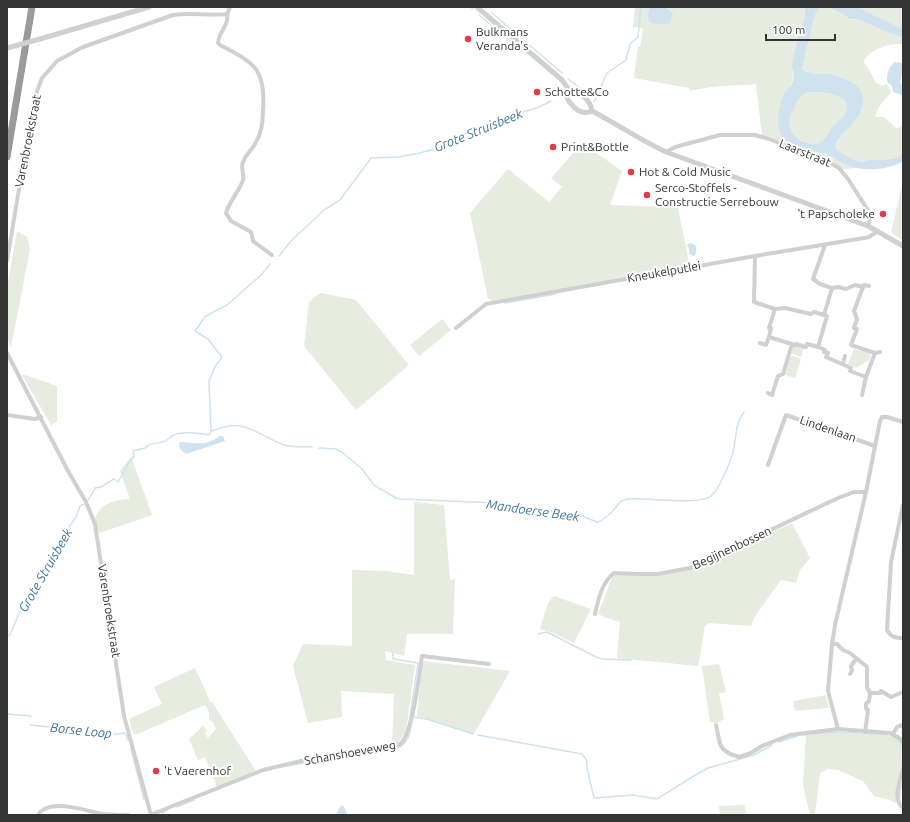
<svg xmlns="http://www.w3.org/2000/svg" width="910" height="822" viewBox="0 0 910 822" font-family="Ubuntu,sans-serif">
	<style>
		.green { fill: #e6ecdf }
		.water { fill: #cfe2ee; fill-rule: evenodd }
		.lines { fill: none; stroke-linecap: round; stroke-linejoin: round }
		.stream { stroke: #cfe2ee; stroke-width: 1.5 }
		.minor { stroke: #d0d0d0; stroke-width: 4 }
		.tertiary { stroke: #d0d0d0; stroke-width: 5 }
		.motorway { stroke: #9a9a9a; stroke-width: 7 }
		.tertiary-bridge { stroke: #d0d0d0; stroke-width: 5 }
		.poi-dot { fill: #e63946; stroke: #fff; stroke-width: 1.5 }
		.labels { text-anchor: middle; stroke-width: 4; stroke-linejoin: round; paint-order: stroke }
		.poi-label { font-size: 12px; fill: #333; stroke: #fff; text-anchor: start }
		.street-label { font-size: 12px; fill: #333; stroke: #fff }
		.water-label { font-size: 13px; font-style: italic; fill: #3f7597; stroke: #fff }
	</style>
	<rect width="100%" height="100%" fill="#fff"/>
	<!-- green -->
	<g class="green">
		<path d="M635,7H649L648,14L655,24H666L669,9L664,7H805V15L794,57L792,71L794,79L782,99L779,113V128L784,139L787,141L815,152L828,155L842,164L856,168L843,169L762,136L756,84C733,86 713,85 690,91L689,88L634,78L638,46L640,47L643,28L633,27Z"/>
		<path d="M820,7H826L834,11L845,14L849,18L852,20H860L882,30L903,38V45C893,41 866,51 864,62L871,73L876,83L883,86L887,84L891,92L878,108L875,117H884L896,128H899L903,125V154L893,159L871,160L861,162L852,159L836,149C834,137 858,121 862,110C864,105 863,101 863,97L827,74L810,73L802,69L814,19L816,13Z"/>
		<path d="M857,7H903V29Z"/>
		<path d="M819,92C828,93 840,95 846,102C849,115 839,118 832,127C828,133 826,140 819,143C815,145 811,144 807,143C787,136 786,120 796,104C799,99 802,95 806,93C810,92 815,92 819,92Z"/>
		<path d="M582,143L622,171L610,205L672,207L677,204L690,266L493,301L488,298L470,213L508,169L549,202L562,187L551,178Z"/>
		<path d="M903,181V241L891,232Z"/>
		<path d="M17,231L27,237L30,249L11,348L7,338V288Z"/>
		<path d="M321,293L356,300L409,365L356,410L304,346L309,303L313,298Z"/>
		<path d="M442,319L451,330L419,356L410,345Z"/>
		<path d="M795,346L804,348L801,357L791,353L793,347Z"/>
		<path d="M854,349L866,352L871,355L869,360L856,368L848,364Z"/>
		<path d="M792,356L801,359L795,378L785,375L790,357Z"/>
		<path d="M22,375H25L57,386V422L51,425Z"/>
		<path d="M132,456L133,462L152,515L99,533L95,518C102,502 115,500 130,499L120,471Z"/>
		<path d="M414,502L444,505L450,580L455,579L453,634H407L404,656L385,651L386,660L415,665L406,731L398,743L392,744L394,694L341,691L342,717L308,723L293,666L303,644L352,646V570L386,571L414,575Z"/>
		<path d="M792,523L810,558L800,570L796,583L781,580L755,616L751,626L709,623L705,626L698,666L617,658L620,622L607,618L598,614L613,575L658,574L706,564Z"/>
		<path d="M554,596L591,609L574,643L551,632L540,629L548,603Z"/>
		<path d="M422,661L510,671L474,734L417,717Z"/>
		<path d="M719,664L726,692L719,693L724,719L717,723L710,722L702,666Z"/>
		<path d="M195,668L211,703L212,702L256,771L217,787L205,757L198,760L189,739L197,732L203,725L207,731L205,734L208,738L216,729L213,722L209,719V712L205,705L135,735L131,728L129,719L162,704L154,687Z"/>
		<path d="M826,695L829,708L795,711L793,701Z"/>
		<path d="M837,732L853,734H891L900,739C906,761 900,781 896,803L890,800L874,796L863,781L838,770L828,769L820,773L815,815H810L803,785L806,734Z"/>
		<path d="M745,805L746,815H720L719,806Z"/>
	</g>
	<!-- water -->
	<g class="water">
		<path d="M649,7C659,7 667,5 673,14L670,23C666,24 664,24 660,24C647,24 647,19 649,7Z"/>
		<path d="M805,7H820L816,13L814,19L802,69C810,75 819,73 828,74C840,77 861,83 863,97C868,120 833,134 836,149L852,159L861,162L871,160L893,159L903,154V161C888,171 860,172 843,164C838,162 833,157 828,155C824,153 820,153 816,152C806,149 796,145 787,141C772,133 779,104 785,92C788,88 793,84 794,79C794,75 792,71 792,67C793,52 801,30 805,15ZM819,92C828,93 840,95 846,102C849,115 839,119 832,127C828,133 826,140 819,143C814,145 809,144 804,142C786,134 787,119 796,104C799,99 802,95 806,93C810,92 815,92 819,92Z"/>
		<path d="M826,7H857L903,29V38L882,30L860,20L850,19C843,13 835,11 826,7Z"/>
		<path d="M895,62L903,63V72L900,83L903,84V95L893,92L892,86L887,82C887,73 888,68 895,62Z"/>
		<path d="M690,243L695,245C697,248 697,253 694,256L689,254V249L687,245Z"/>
		<path d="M219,436H223L225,441L186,454L181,450L179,445L180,442C194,443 209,446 219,436Z"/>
		<path d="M343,805L347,813L346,815H336L339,808Z"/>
	</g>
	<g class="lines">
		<!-- stream -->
		<g class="stream">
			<path d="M470,7L473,9"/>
			<path d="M485,7L486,8"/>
			<path d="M492,13L562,73"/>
			<path d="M479,15L496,29"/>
			<path d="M501,33L519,49"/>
			<path d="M568,79L589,95"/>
			<path d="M594,102L607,73L626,60L630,44L638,37L641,7"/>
			<path d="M279,256L291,241L324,210L340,200L371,158L398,157L420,153L448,145L458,137L474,129L508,116L537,108L551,101"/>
			<path d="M505,303L556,294"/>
			<path d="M211,431C217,429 223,427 229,426C247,422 267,439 284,445C294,448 303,446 312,447"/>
			<path d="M319,448L336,449L343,453L362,469L374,485L396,498L401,499L497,503L582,516L597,522L601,521L612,512L621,501L628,499C647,497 698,506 711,496C718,491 729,465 732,456C737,440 734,425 744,412"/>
			<path d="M87,502L95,488L101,487L114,479L118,482L129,462L134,457L133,451L145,448C150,442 156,444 163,442C167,441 170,437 174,435C184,431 198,433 209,435L211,431L209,381L216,365L221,359V356L208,339L195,331L205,317L213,312L227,305L261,275L270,264"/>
			<path d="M538,634L547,632L598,658L603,659L631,660"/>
			<path d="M7,637L10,635L18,616L67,530L76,517L80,506L84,504"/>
			<path d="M393,652V659L418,663L410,717"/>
			<path d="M7,714L31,716L30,717"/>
			<path d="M413,717L427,719L473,734"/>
			<path d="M30,725L117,734L125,733L128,740"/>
			<path d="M478,735L582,754L586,759L588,773L594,798L634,795L657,799L694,776L708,768L754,755L772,745"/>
			<path d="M803,735L834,732L883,734"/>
			<path d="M894,737L899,741L903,748"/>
			<path d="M779,742L797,736"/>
			<path d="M131,749L144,799"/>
			<path d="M902,762L903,757"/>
			<path d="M287,766L337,757L397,748C409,743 410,733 412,721"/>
			<path d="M899,798L903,779"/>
			<path d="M177,807L194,800"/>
			<path d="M162,813L168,810"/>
			<path d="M157,815L158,814"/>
		</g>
		<!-- minor -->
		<g class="minor">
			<path d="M230,7C227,13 228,14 227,20C226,28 218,34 218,43L220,45C254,63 266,68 263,110C263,121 262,133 256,142C253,149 247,153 244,160C239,168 245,173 243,180C240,190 229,202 226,213L231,221L251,232L253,241L272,255"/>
			<path d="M666,152L675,147L720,135H755L769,139L832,164L839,168L848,179L871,215L868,226"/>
			<path d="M825,245L813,279L820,284L832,288L838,287L846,289L855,285L863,287L864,285L869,286"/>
			<path d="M755,256L754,302L775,309"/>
			<path d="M7,261L34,99L42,78L57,61L83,47L173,15C191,12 208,16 227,14"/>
			<path d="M863,287L854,311L857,319L854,328L857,329L851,345L875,353L880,352"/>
			<path d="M824,315L827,316L818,347L825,350L824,352L828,353L826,357L851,368L850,371L866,377L862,395"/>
			<path d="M456,328L486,304L755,256L864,238L869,237L878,231"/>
			<path d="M760,343L766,345L769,337"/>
			<path d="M818,347L807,344L806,347L796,344L795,345L769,337L771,328H769L775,309L785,308L811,314L814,312L824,315L832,288"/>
			<path d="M7,353L68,471L86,502L95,524L124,716L151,815"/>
			<path d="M843,363L845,356"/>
			<path d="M866,377L875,353"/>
			<path d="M768,393L772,395L778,376L783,374L792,344"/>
			<path d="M7,415L35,419L41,417"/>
			<path d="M768,465L786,415L875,446"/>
			<path d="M903,505L891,562L887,630C891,637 895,638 903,638"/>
			<path d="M595,614C598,600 602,582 614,573L638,574H658L690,568L838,498L854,492H866"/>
			<path d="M832,644H837L843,650L850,653L867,667V687L870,693H880L881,691L891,697L903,692"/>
			<path d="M850,674L852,671L851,666L856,659"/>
			<path d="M716,725L720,744L723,749L730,754L739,757L751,753L762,746L790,735L838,729L890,733L898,737L903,742"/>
			<path d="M838,729L828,691L832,644L835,625L866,492L880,421L882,417H887L903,422"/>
			<path d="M865,732L868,710L866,708V704L869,701L870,693"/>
			<path d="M893,734L897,727L903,725"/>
			<path d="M903,769C900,781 892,799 903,808"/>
			<path d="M38,815C49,797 86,811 103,814C111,815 120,815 128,815"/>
			<path d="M150,815L263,770L318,757L399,745C413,736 419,674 422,656L489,664"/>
		</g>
		<!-- tertiary -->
		<g class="tertiary">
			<path d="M477,7L562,80L569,90L567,97L568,100C574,108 581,116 592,111C617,124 640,140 666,152L868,226L903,246"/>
			<path d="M40,39L149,7"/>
			<path d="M569,90C580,91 591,101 592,111"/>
		</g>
		<!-- motorway -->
		<path class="motorway" d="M7,157L32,7"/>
		<!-- tertiary-bridge -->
		<path class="tertiary-bridge" d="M7,48L40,39"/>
	</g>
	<!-- markers -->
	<g class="poi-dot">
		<circle cx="468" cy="39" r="4"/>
		<circle cx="537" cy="92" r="4"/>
		<circle cx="553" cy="147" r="4"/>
		<circle cx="631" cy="172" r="4"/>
		<circle cx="647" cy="195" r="4"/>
		<circle cx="883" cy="214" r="4"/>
		<circle cx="156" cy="771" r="4"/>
	</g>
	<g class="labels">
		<!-- poi labels -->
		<g class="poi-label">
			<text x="476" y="36">Bulkmans<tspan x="476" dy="14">Veranda's</tspan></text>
			<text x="545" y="96">Schotte&amp;Co</text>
			<text x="561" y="151">Print&amp;Bottle</text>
			<text x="639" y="176">Hot &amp; Cold Music</text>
			<text x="655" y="192">Serco-Stoffels -<tspan x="655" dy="14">Constructie Serrebouw</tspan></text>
			<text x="875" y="218" text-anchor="end">'t Papscholeke</text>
			<text x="164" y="775">'t Vaerenhof</text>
		</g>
		<!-- street labels -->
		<g class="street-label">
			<text transform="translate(28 141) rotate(-79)" y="4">Varenbroekstraat</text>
			<text transform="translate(805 153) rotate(22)" y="4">Laarstraat</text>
			<text transform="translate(664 272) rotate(-10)" y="4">Kneukelputlei</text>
			<text transform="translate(828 429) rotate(19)" y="4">Lindenlaan</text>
			<text transform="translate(732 548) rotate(-25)" y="4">Begijnenbossen</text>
			<text transform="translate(109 611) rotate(81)" y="4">Varenbroekstraat</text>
			<text transform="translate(350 753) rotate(-10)" y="4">Schanshoeveweg</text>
		</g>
		<!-- water labels -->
		<g class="water-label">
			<text transform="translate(478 130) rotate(-22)" y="5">Grote Struisbeek</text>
			<text transform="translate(533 510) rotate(8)" y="5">Mandoerse Beek</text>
			<text transform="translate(45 570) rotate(-60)" y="5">Grote Struisbeek</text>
			<text transform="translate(81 730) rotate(6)" y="5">Borse Loop</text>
		</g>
	</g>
	<!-- border -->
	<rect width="910" height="822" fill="none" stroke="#333333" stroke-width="16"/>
	<!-- scale -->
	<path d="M766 34v6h69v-6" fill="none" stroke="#333333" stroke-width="2"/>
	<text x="772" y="34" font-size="12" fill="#333333" stroke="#ffffff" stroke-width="3" paint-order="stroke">100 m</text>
</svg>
